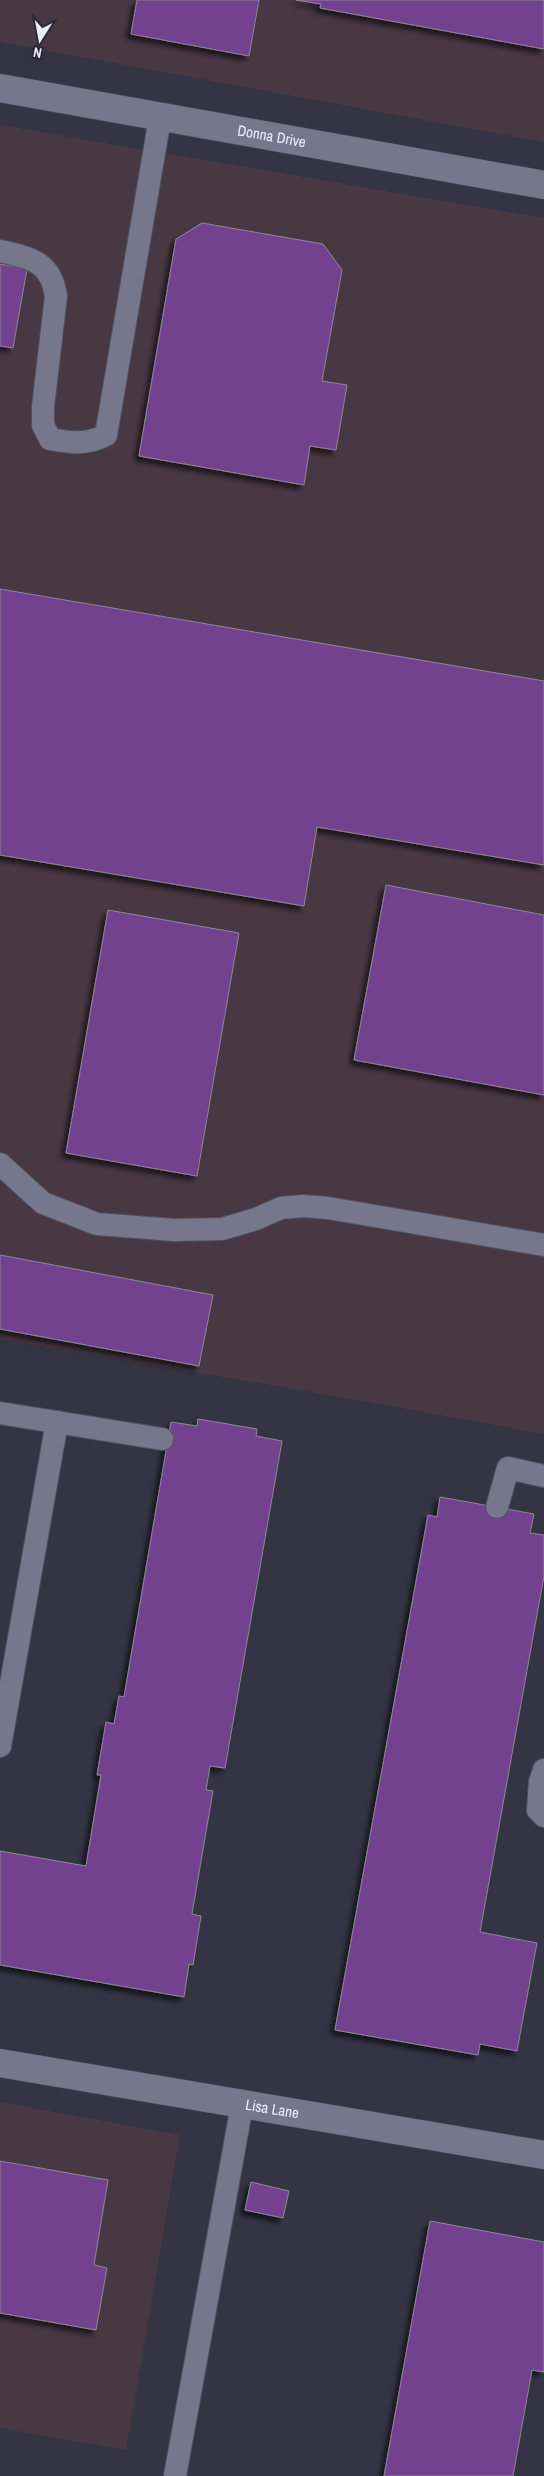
<svg xmlns="http://www.w3.org/2000/svg" width="544" height="2476" viewBox="0 0 544 2476" font-family="'Archivo Narrow',sans-serif">
	<style>
		.commercial { fill: #483844 }
		.building { fill: #72438e; stroke: #908698; filter: url(#shadow) }
		.lines { fill: none; stroke-linecap: round; stroke-linejoin: round }
		.lane-casing { stroke: #515160; stroke-width: 24 }
		.street-casing { stroke: #515160; stroke-width: 29 }
		.lane { stroke: #76778b; stroke-width: 22 }
		.street { stroke: #76778b; stroke-width: 28 }
		.labels { text-anchor: middle; stroke-width: 4; stroke-linejoin: round; paint-order: stroke }
		.street-label { font-size: 15px; fill: #ebecf7; stroke: #2a2a3b }
	</style>
	<defs>
		<filter id="shadow"><feDropShadow dx="-4.5" dy="4.5" stdDeviation="2.5" flood-color="#0009"/></filter>
	</defs>
	<rect width="100%" height="100%" fill="#343445"/>
	<!-- commercial -->
	<g class="commercial">
		<path d="M0,0H544V142L0,42Z"/>
		<path d="M0,125L544,218V1434L346,1398L0,1339Z"/>
		<path d="M0,2102L180,2135L126,2450L0,2428Z"/>
	</g>
	<!-- building -->
	<g class="building">
		<path d="M137,0H259L249,56L131,34Z"/>
		<path d="M296,0H544V49L320,8L321,4Z"/>
		<path d="M202,223L323,244L342,270L322,381L347,385L336,450L310,446L304,485L139,456L176,239Z"/>
		<path d="M0,264L27,269L13,348L0,346Z"/>
		<path d="M0,589L544,681V865L317,827L304,906L0,855Z"/>
		<path d="M386,885L544,915V1095L354,1060Z"/>
		<path d="M108,910L239,933L197,1176L66,1153Z"/>
		<path d="M0,1255L213,1295L199,1366L0,1329Z"/>
		<path d="M198,1419L257,1429L256,1436L282,1441L225,1768L210,1766L206,1790L213,1791L192,1914L201,1916L193,1965L189,1964L184,1997L0,1965V1851L86,1866L101,1775H97L106,1722L114,1724L119,1696L124,1697L171,1422L197,1426Z"/>
		<path d="M440,1497L534,1514L530,1533L544,1535V1576L480,1932L537,1943L517,2051L480,2044L478,2055L335,2030L428,1515L437,1517Z"/>
		<path d="M0,2161L108,2180L94,2265L107,2268L96,2330L0,2313Z"/>
		<path d="M251,2182L289,2191L283,2218L245,2210Z"/>
		<path d="M430,2221L544,2242V2372L532,2370L513,2476H384Z"/>
	</g>
	<g class="lines">
		<!-- lane casing -->
		<g class="lane-casing">
			<g id="lane">
				<path d="M0,251C30,258 51,261 56,296L43,407V425L50,439C71,443 87,445 106,435L160,118"/>
				<path d="M0,1164L43,1203L97,1224L174,1230L222,1229L256,1219L281,1208L303,1206L328,1208L544,1245"/>
				<path d="M0,1413L162,1439"/>
				<path d="M497,1507L508,1468L544,1476"/>
				<path d="M0,1746L57,1422"/>
				<path d="M544,1770L540,1782L538,1810L544,1816"/>
				<path d="M175,2476L242,2105"/>
			</g>
		</g>
		<!-- street casing -->
		<g class="street-casing">
			<g id="street">
				<path id="s1" d="M0,88L544,185"/>
				<path id="s2" d="M0,2063L544,2155"/>
			</g>
		</g>
		<!-- lane -->
		<use href="#lane" class="lane"/>
		<!-- street -->
		<use href="#street" class="street"/>
	</g>
	<g class="labels">
		<!-- street labels -->
		<g class="street-label">
			<text dy="5" stroke="none"><textPath href="#s1" startOffset="276">Donna Drive</textPath></text>
			<text dy="5" stroke="none"><textPath href="#s2" startOffset="276">Lisa Lane</textPath></text>
		</g>
	</g>
	<!-- north arrow -->
	<g transform="translate(40 40) rotate(191)" stroke="#2a2a3b" stroke-width="4" paint-order="stroke">
	<path d="M0-4L9 19L0 12L-9 19Z" fill="#ebecf7"/>
	<text y="-8" font-size="14" font-weight="bold" text-anchor="middle" fill="#ebecf7">N</text>
	</g>
</svg>
